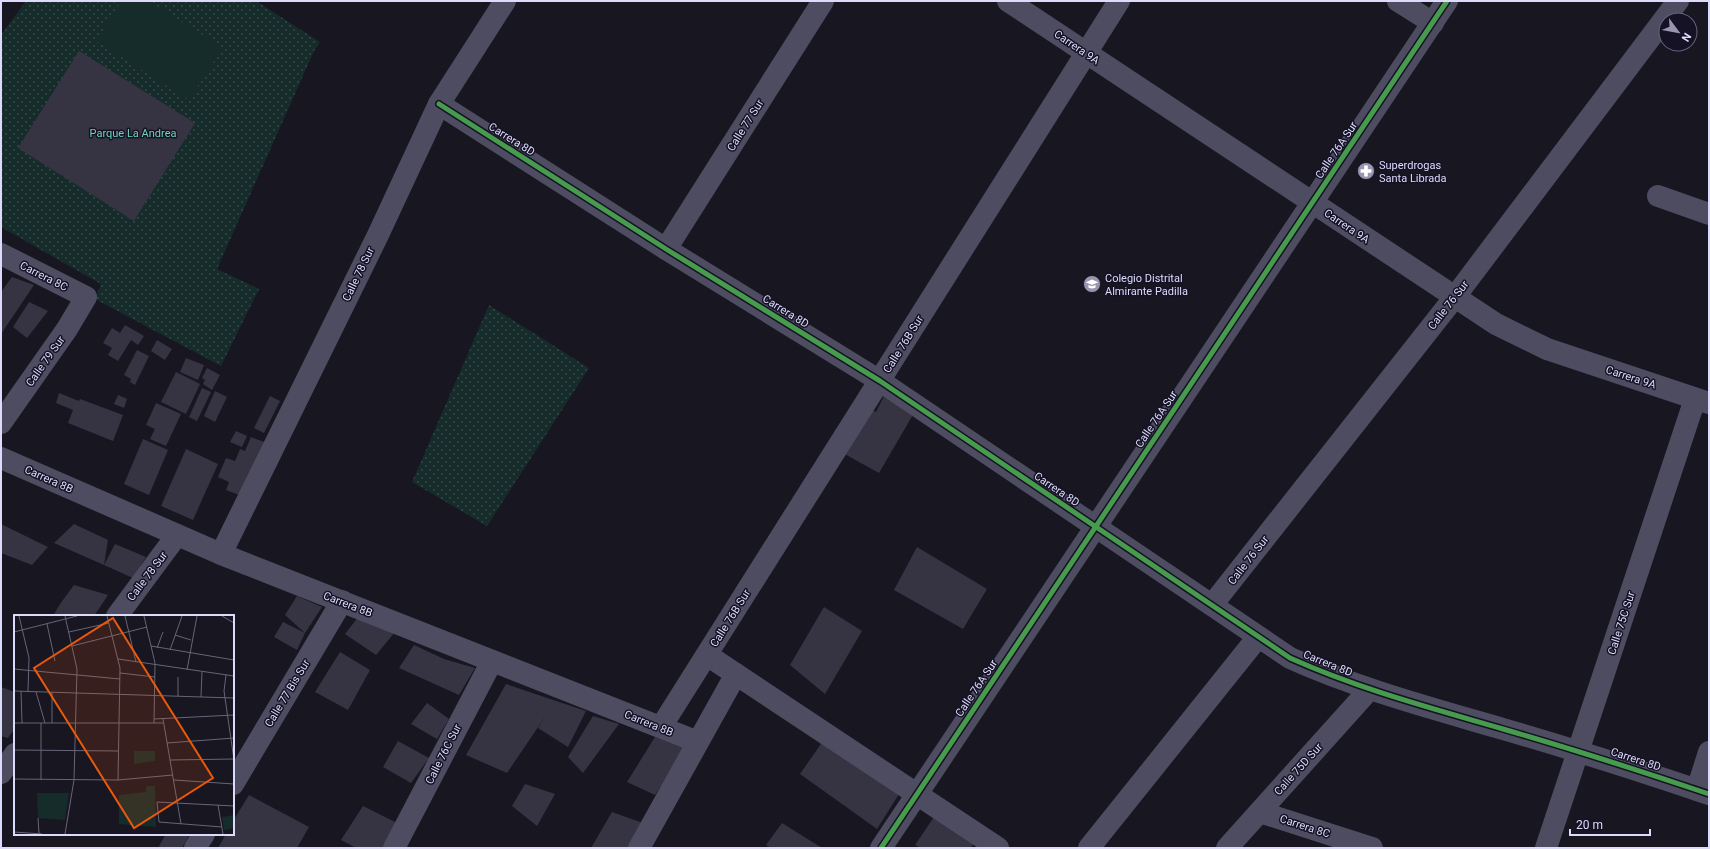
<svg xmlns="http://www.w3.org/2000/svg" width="1710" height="849" viewBox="0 0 1710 849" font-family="Roboto,sans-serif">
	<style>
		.park { fill: url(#park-dots) }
		.pitch { fill: #162c2b }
		.building { fill: #363442 }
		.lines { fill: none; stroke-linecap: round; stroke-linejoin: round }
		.minor { stroke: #4d4c60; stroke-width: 22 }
		.cycleway-casing { stroke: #151225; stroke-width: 8 }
		.cycleway { stroke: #469c4c; stroke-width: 5 }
		.labels { text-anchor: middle; stroke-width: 3; stroke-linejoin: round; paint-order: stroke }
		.street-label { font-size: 11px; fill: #dddbfb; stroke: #151225 }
		.park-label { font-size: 11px; fill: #6ed4b7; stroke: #151225 }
		.poi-label { font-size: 11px; fill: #dddbfb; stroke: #151225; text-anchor: start }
		.inset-road { fill: none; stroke: #676578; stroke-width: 1 }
		.view { fill: #e8590c; fill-opacity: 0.15; stroke: #e8590c; stroke-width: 2 }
		.inset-edge { fill: none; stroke: #dddbfb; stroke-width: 2 }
	</style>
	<defs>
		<pattern id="park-dots" width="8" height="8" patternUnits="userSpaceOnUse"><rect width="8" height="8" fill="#162c2b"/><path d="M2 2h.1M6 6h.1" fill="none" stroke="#374a4b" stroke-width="1.8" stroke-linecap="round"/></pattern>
	</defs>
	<rect width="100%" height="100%" fill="#181621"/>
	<!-- park -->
	<g class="park">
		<path d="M26,1H256L320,42L314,51L217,269L259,289L221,366L95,299L101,284L1,227V35Z"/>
		<path d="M489,305L589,368L487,526L412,482Z"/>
	</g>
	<!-- pitch -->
	<path class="pitch" d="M121,1H149L223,48L189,100L96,41Z"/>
	<!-- building -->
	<g class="building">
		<path d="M79,51L195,123L134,221L18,148Z"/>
		<path d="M12,277L34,285L1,334V292Z"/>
		<path d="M29,302L48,311L27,338L13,327Z"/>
		<path d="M125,325L144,336L138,345L131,340L118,361L108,355L112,348L103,343L112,328L120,333Z"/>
		<path d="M157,340L172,349L165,360L151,351Z"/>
		<path d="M137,350L149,356L135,385L130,382L131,379L124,375Z"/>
		<path d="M186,358L204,365L198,380L180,372Z"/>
		<path d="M207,368L220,375L212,390L203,384L205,380L202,378Z"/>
		<path d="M176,372L200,384L186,414L161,402Z"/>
		<path d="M202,388L211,392L197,421L189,417Z"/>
		<path d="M215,391L227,397L215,422L204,416Z"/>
		<path d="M59,393L79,401L80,399L123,415L113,441L68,423L73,410L56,403Z"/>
		<path d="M118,395L127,399L124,408L114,404Z"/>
		<path d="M270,396L280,401L264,433L254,428Z"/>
		<path d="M884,396L914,413L879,473L841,452L868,407L876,412Z"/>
		<path d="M156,403L181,414L166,446L150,439L155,429L146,425Z"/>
		<path d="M236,431L247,436L242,447L230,442Z"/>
		<path d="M251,437L267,443L245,497L226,490L229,482L218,477L226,458L235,461L240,449L245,451Z"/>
		<path d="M143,439L168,450L149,495L124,484Z"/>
		<path d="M186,449L218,464L193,520L161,506Z"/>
		<path d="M1,524L48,547L32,565L1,553Z"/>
		<path d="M74,524L108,540L104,565L115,544L146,557L133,578L104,565L54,543Z"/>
		<path d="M917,547L987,589L963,629L894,590Z"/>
		<path d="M74,585L108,595L94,616H53L60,604Z"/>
		<path d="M297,596L322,607L305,633L285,615Z"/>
		<path d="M824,607L862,631L825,694L790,665Z"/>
		<path d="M359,616L395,632L376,655L345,634Z"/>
		<path d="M283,622L305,633L297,650L274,637Z"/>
		<path d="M414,645L444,659L475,668L459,695L399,668Z"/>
		<path d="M340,652L370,670L348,710L315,692Z"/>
		<path d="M506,684L586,711L568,747L538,728L547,714L507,773L466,755Z"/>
		<path d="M1,687L15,692V728L8,738L1,736Z"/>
		<path d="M427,703L449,719L437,739L411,724Z"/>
		<path d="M593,716L619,724L583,773L568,757Z"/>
		<path d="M655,737L687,749L655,795L627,782Z"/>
		<path d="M398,741L429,758L411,783L383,767Z"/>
		<path d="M823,741L899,794L877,829L800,774Z"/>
		<path d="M525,784L555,794L537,826L512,806Z"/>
		<path d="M249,795L309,827L297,848H218L226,834H233V821Z"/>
		<path d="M363,806L397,823L384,848H356L341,840Z"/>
		<path d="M612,812L643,823L628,848H591Z"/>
		<path d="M934,817L974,843L971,848H921L915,845Z"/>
		<path d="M782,823L822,848H771L766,845Z"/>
		<path d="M166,834H190L182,848H161L159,846Z"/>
	</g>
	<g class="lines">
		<!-- minor -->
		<g class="minor">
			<path d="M1008,1L1496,324L1547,349L1709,403"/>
			<path d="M1398,1L1433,23"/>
			<path d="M439,104L666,249L880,381L1290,658C1359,689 1431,708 1503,729C1572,749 1641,771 1709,794"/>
			<path d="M1658,196L1709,214"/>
			<path d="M666,249L823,1"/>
			<path d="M1,254L86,297L67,329L1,423"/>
			<path d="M1,458L221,554L698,742"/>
			<path d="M221,554L378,235L439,104L505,1"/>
			<path d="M1212,605L1454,298L1678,1"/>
			<path d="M117,616L177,535"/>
			<path d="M707,655L998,848"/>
			<path d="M661,727L1119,1"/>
			<path d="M1,773L15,754"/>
			<path d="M233,784L342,601"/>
			<path d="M1697,790L1709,752"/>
			<path d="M1260,812L1372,848"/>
			<path d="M195,848L204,834"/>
			<path d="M394,848L492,661"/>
			<path d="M639,848L736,674"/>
			<path d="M881,848L1447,1"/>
			<path d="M1089,848L1258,637"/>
			<path d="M1227,848L1369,690"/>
			<path d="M1546,848L1695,399"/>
		</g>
		<!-- cycleway casing -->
		<g class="cycleway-casing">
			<g id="cycleway">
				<path d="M439,104L666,249L880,381L1290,658C1359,689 1431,708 1503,729C1572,749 1641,771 1709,794"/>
				<path d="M881,848L1447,1"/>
			</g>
		</g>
		<!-- cycleway -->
		<use href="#cycleway" class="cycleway"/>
	</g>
	<!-- icons -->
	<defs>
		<g id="pharmacy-disc" transform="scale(0.9)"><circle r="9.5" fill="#9896af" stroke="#151225"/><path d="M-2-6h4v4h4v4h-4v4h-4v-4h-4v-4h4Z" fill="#fff"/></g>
		<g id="school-disc" transform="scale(0.9)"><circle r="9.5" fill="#9896af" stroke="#151225"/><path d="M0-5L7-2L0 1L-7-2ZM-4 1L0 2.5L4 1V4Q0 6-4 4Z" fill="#fff"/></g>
	</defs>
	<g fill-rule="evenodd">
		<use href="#pharmacy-disc" x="1366" y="171"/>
		<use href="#school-disc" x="1092" y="284"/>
	</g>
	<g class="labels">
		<!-- street labels -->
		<g class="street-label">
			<text transform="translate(1077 47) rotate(34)" y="4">Carrera 9A</text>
			<text transform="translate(745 125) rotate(-58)" y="4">Calle 77 Sur</text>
			<text transform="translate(512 139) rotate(32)" y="4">Carrera 8D</text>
			<text transform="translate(1336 150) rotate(-56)" y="4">Calle 76A Sur</text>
			<text transform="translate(1347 226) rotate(34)" y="4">Carrera 9A</text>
			<text transform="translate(358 274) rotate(-64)" y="4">Calle 78 Sur</text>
			<text transform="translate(44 276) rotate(27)" y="4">Carrera 8C</text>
			<text transform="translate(1448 305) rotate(-52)" y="4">Calle 76 Sur</text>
			<text transform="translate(786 311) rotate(32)" y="4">Carrera 8D</text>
			<text transform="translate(903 344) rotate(-58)" y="4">Calle 76B Sur</text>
			<text transform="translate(45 361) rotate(-55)" y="4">Calle 79 Sur</text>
			<text transform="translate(1631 377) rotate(18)" y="4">Carrera 9A</text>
			<text transform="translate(1156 419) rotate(-56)" y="4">Calle 76A Sur</text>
			<text transform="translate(49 479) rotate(24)" y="4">Carrera 8B</text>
			<text transform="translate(1057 489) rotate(34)" y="4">Carrera 8D</text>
			<text transform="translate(1248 560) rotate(-52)" y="4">Calle 76 Sur</text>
			<text transform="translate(147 576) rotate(-53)" y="4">Calle 78 Sur</text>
			<text transform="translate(348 604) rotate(21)" y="4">Carrera 8B</text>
			<text transform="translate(730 618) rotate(-58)" y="4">Calle 76B Sur</text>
			<text transform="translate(1621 623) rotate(-72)" y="4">Calle 75C Sur</text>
			<text transform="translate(1328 663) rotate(22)" y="4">Carrera 8D</text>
			<text transform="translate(976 688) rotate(-56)" y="4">Calle 76A Sur</text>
			<text transform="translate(287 693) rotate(-59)" y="4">Calle 77 Bis Sur</text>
			<text transform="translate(649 723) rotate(22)" y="4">Carrera 8B</text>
			<text transform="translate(443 754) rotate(-63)" y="4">Calle 76C Sur</text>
			<text transform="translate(1636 759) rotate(18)" y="4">Carrera 8D</text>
			<text transform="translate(1298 769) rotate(-48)" y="4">Calle 75D Sur</text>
			<text transform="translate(1305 826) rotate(18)" y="4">Carrera 8C</text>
		</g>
		<!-- park labels -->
		<g class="park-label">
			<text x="133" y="137">Parque La Andrea</text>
		</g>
		<!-- poi labels -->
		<g class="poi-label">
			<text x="1379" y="169">Superdrogas<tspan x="1379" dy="13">Santa Librada</tspan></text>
			<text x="1105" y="282">Colegio Distrital<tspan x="1105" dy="13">Almirante Padilla</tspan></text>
		</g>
	</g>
	<!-- overview -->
	<g transform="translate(14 615)">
		<rect width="220" height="220" fill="#181621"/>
		<path d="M120,136H141V146L120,149ZM132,171H141L142,212L105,209V180L132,177ZM23,178H55L51,205L24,203ZM220,200V213L210,215L208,202Z" fill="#162c2b"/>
		<path d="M110 195a5 5 0 1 1 10 0a5 5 0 1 1-10 0Z" fill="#162c2b"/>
		<path class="inset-road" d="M5,1L15,43L14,76M51,1L63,54L60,165L51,219M93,1L106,53L104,165M111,1L122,47M130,1L141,48L140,108M208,1L220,8M33,9L41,46M0,17L63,1M55,17L95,8M161,20L177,25M58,31L133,12M137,31L220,45M143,33L149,17M156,35L168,1M104,44L220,61M0,54L106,64M173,55L183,1M106,58L141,62M212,60L210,76L220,145M0,76L220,83M7,76L8,108M22,77L31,108M164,81V62M187,82L188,57M140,104L220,100M149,104L167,209M0,108H149M38,108V77M153,128L220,123M0,135L104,136M156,145L220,144M0,164L104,165L159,160M27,165V108M160,165L220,169M204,190L209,219M24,203L25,219M208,212L145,207L143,187L220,191M0,217L28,219"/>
		<path class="view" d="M99,3L199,163L120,213L20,53Z"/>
		<rect width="220" height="220" class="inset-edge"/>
	</g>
	<!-- border -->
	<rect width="1710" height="849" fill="none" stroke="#dddbfb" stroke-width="4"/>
	<!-- north arrow -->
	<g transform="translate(1678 32) rotate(122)"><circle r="19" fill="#151225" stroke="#65627b"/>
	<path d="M0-3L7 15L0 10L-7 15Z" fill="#9896af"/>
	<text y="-6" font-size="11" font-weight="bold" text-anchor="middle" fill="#dddbfb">N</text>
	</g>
	<!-- scale -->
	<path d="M1570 829v6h80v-6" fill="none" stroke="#dddbfb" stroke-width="2"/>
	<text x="1576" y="829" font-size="12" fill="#dddbfb" stroke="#151225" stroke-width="3" paint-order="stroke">20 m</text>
</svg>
